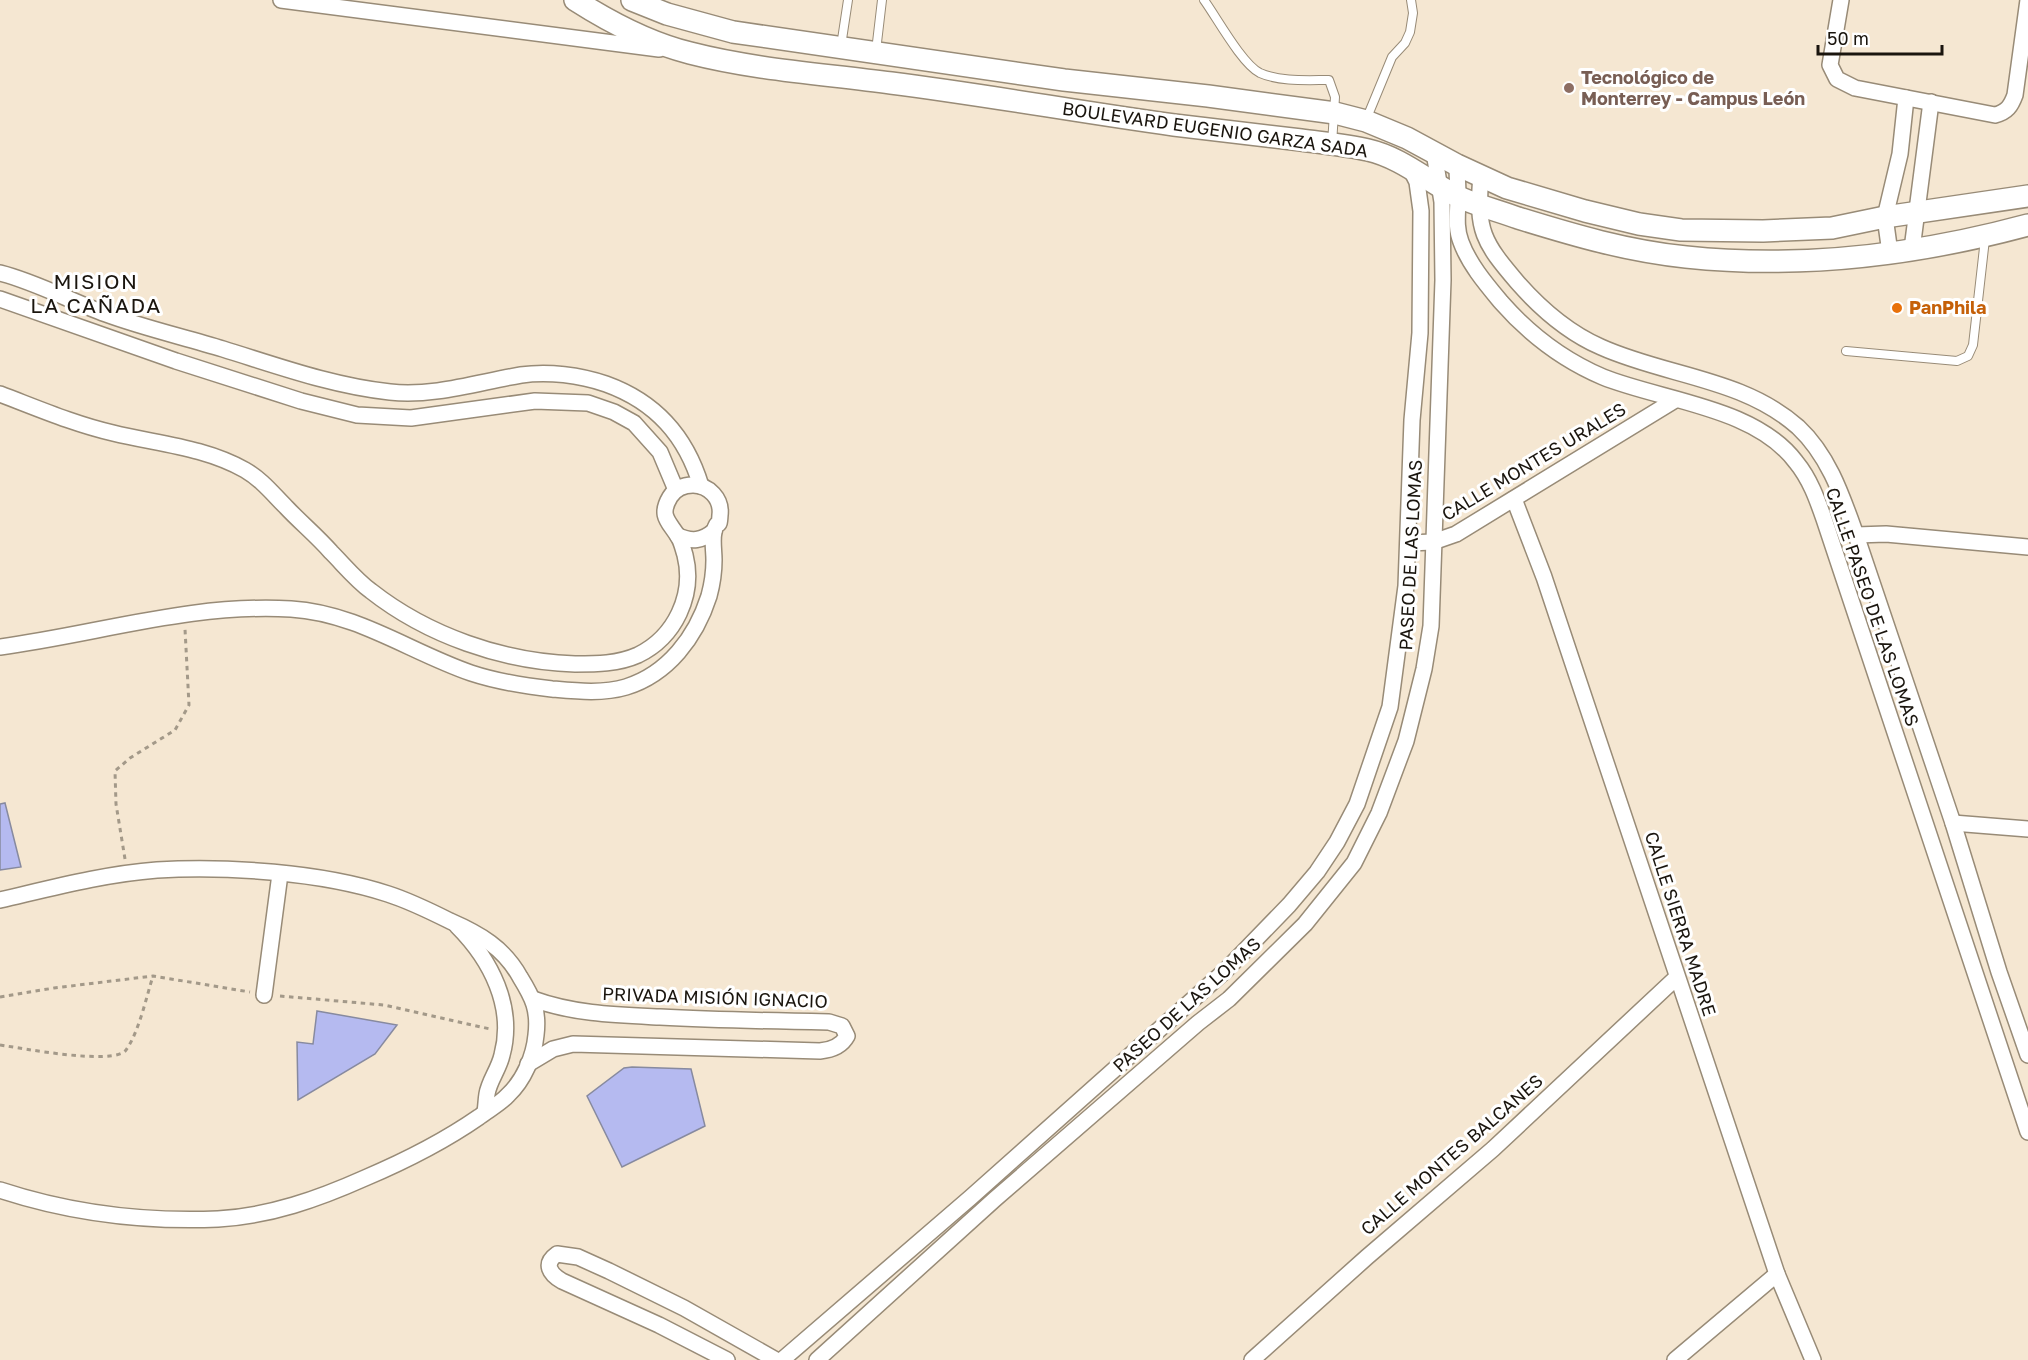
<svg xmlns="http://www.w3.org/2000/svg" width="2028" height="1360" viewBox="0 0 2028 1360" font-family="'Golos Text',sans-serif">
	<style>
		.building { fill: #b5baf0; stroke: #878a9f; stroke-width: 1.5 }
		.lines { fill: none; stroke-linecap: round; stroke-linejoin: round }
		.lane-casing { stroke: #988b77; stroke-width: 10 }
		.street-casing { stroke: #988b77; stroke-width: 18 }
		.secondary-casing { stroke: #988b77; stroke-width: 24 }
		.path { stroke: #a39989; stroke-width: 3; stroke-dasharray: 4.5 4.5; stroke-linecap: butt }
		.lane { stroke: #fff; stroke-width: 8 }
		.street { stroke: #fff; stroke-width: 15 }
		.secondary { stroke: #fff; stroke-width: 21 }
		.education-dot { fill: #8d6e63; stroke: #fff; stroke-width: 2 }
		.food-dot { fill: #e8710a; stroke: #fff; stroke-width: 2 }
		.labels { text-anchor: middle; stroke-width: 6; stroke-linejoin: round; paint-order: stroke }
		.education-label { font-size: 18px; font-weight: bold; fill: #785e54; stroke: #fff; text-anchor: start }
		.street-label { font-size: 18px; fill: #1a150e; stroke: #fff }
		.food-label { font-size: 18px; font-weight: bold; fill: #c56008; stroke: #fff; text-anchor: start }
		.quarter-label { font-size: 21px; letter-spacing: 1.5px; fill: #1a150e; stroke: #fff }
	</style>
	<rect width="100%" height="100%" fill="#f5e7d2"/>
	<!-- building -->
	<g class="building">
		<path d="M5,803L21,867L0,870V804Z"/>
		<path d="M317,1011L397,1025L375,1054L298,1100L297,1042L313,1044Z"/>
		<path d="M632,1067L691,1069L705,1126L622,1167L587,1096L624,1068Z"/>
	</g>
	<g class="lines">
		<!-- lane casing -->
		<g class="lane-casing">
			<g id="lane">
				<path d="M1204,0C1217,18 1242,64 1260,73C1280,82 1308,80 1329,80L1335,97L1332,144"/>
				<path d="M841,46L848,0"/>
				<path d="M876,51L882,0"/>
				<path d="M1366,120L1392,57L1405,43L1410,32L1413,13L1411,0"/>
				<path d="M1846,351L1957,361L1968,356L1973,345L1985,239"/>
			</g>
		</g>
		<!-- street casing -->
		<g class="street-casing">
			<g id="street">
				<path d="M281,0L659,49"/>
				<path d="M1841,0L1830,65L1837,79L1855,88L1995,115C2007,112 2011,106 2015,95L2028,0"/>
				<path d="M1457,165C1457,176 1458,186 1458,197C1458,212 1455,227 1461,242C1469,264 1486,284 1501,302C1530,335 1563,360 1603,377C1663,401 1755,407 1796,462C1810,479 1817,499 1824,519L2028,1132"/>
				<path d="M1481,176C1476,231 1483,242 1518,283C1541,309 1569,333 1601,347C1665,376 1743,378 1798,427C1829,456 1842,496 1856,535L1953,823L1999,972L2028,1055"/>
				<path d="M1912,249L1931,102"/>
				<path d="M1890,253L1885,217L1900,154L1906,98"/>
				<path d="M0,273C36,282 70,301 106,314C144,328 184,337 223,349C278,366 333,386 390,392C433,397 479,382 521,375C548,371 580,375 606,384C656,402 686,436 701,486"/>
				<path d="M0,299L176,361L301,401L357,415L411,418L535,401L588,403L614,412L634,423L660,452L676,490"/>
				<path d="M0,394C37,408 74,424 113,433C158,444 204,447 245,470C262,480 272,493 286,507C300,522 317,536 331,552C344,565 356,580 371,591C427,635 503,662 575,664C596,664 618,664 638,655C675,637 695,595 685,555C683,549 682,543 679,538C670,522 658,517 670,497C675,489 683,485 693,485C709,485 722,499 720,515C719,532 718,516 714,532C712,540 714,551 714,560C714,572 712,585 709,596C696,637 668,674 626,687C603,694 575,691 552,689C525,686 498,682 471,673C410,652 357,613 291,609C192,603 97,634 0,647"/>
				<path d="M1514,499L1544,577L1572,661L1777,1274L1813,1360"/>
				<path d="M1856,535L1886,534L2028,547"/>
				<path d="M678,536C692,542 702,541 714,531"/>
				<path d="M1408,543L1433,542L1456,534L1675,400"/>
				<path d="M1953,823L2028,829"/>
				<path d="M0,900C52,888 104,874 157,870C227,866 321,872 388,894C410,901 430,911 450,921C480,934 504,948 520,977C533,998 539,1010 536,1035C534,1056 524,1080 508,1095C500,1104 488,1110 479,1117C443,1142 405,1161 365,1178C318,1199 270,1216 218,1219C144,1222 70,1213 0,1190"/>
				<path d="M457,926C491,960 515,1007 502,1055C499,1069 489,1081 487,1094C486,1100 486,1106 485,1112"/>
				<path d="M264,995L280,874"/>
				<path d="M528,1064L553,1049L573,1044L820,1051C831,1050 841,1047 847,1036L842,1026L829,1022C772,1021 716,1020 660,1017C616,1015 574,1014 533,999"/>
				<path d="M727,1360L659,1325L562,1281C550,1274 543,1264 557,1254L578,1257L609,1271L684,1308L776,1360"/>
				<path d="M782,1360L970,1198L1226,970L1289,905L1317,872L1337,842L1357,804L1390,707L1406,586L1412,420L1420,333L1421,211L1417,182L1410,168"/>
				<path d="M817,1360L995,1199L1198,1023L1229,999L1305,924L1354,863L1379,813L1406,741L1424,669L1431,626L1443,280L1442,202L1434,152"/>
				<path d="M1252,1360L1367,1257L1493,1149L1677,977"/>
				<path d="M1675,1360L1777,1274"/>
			</g>
		</g>
		<!-- secondary casing -->
		<g class="secondary-casing">
			<g id="secondary">
				<path d="M575,0C611,23 649,43 690,53C756,70 825,74 891,83C986,95 1079,112 1174,125C1216,130 1258,135 1301,140C1323,143 1346,145 1368,150C1403,158 1429,183 1461,198C1479,206 1499,211 1518,218C1573,235 1627,251 1686,257C1800,269 1917,255 2028,225"/>
				<path d="M632,0L667,14L733,32L1064,80L1208,96L1335,113L1366,121L1407,138L1457,165L1507,188L1585,211L1639,224L1681,230L1763,231L1832,228L1885,217L2028,196"/>
			</g>
		</g>
		<!-- path -->
		<g class="path">
			<path d="M125,859L116,804L115,771L130,758L175,730L189,705L185,629"/>
			<path d="M280,996L384,1005L490,1029"/>
			<path d="M0,997L54,988L153,976L250,992"/>
			<path d="M0,1045C21,1048 114,1066 126,1050C139,1032 146,998 153,976"/>
		</g>
		<!-- lane -->
		<use href="#lane" class="lane"/>
		<!-- street -->
		<use href="#street" class="street"/>
		<!-- secondary -->
		<use href="#secondary" class="secondary"/>
	</g>
	<!-- markers -->
	<circle class="education-dot" cx="1569" cy="88" r="6"/>
	<circle class="food-dot" cx="1897" cy="308" r="6"/>
	<g class="labels">
		<!-- education labels -->
		<g class="education-label">
			<text x="1581" y="84">Tecnológico de<tspan x="1581" dy="21">Monterrey - Campus León</tspan></text>
		</g>
		<!-- street labels -->
		<g class="street-label">
			<text transform="translate(1215 130) rotate(8)" y="6">BOULEVARD EUGENIO GARZA SADA</text>
			<text transform="translate(1534 462) rotate(-31)" y="6">CALLE MONTES URALES</text>
			<text transform="translate(1411 555) rotate(-87)" y="6">PASEO DE LAS LOMAS</text>
			<text transform="translate(1872 607) rotate(71)" y="6">CALLE PASEO DE LAS LOMAS</text>
			<text transform="translate(1680 924) rotate(72)" y="6">CALLE SIERRA MADRE</text>
			<text transform="translate(715 998) rotate(2)" y="6">PRIVADA MISIÓN IGNACIO</text>
			<text transform="translate(1187 1005) rotate(-42)" y="6">PASEO DE LAS LOMAS</text>
			<text transform="translate(1452 1155) rotate(-41)" y="6">CALLE MONTES BALCANES</text>
		</g>
		<!-- food labels -->
		<g class="food-label">
			<text x="1909" y="314">PanPhila</text>
		</g>
		<!-- quarter labels -->
		<g class="quarter-label">
			<text x="96" y="289">MISION<tspan x="96" dy="24">LA CAÑADA</tspan></text>
		</g>
	</g>
	<!-- scale -->
	<path d="M1818 45v9h124v-9" fill="none" stroke="#1a150e" stroke-width="3"/>
	<text x="1827" y="45" font-size="18" fill="#1a150e" stroke="#ffffff" stroke-width="4.5" paint-order="stroke">50 m</text>
</svg>
